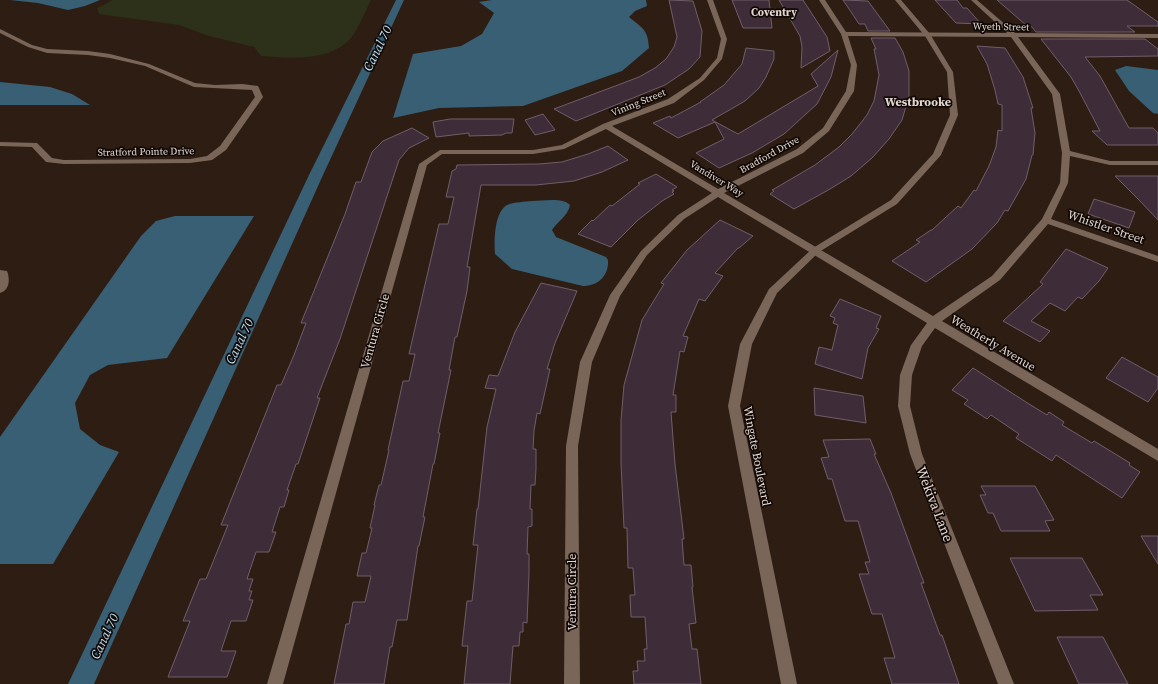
<svg xmlns="http://www.w3.org/2000/svg" width="1158" height="684" viewBox="0 0 1158 684" font-family="'Source Serif 4',serif">
	<style>
		.green { fill: #2d3119 }
		.water { fill: #385f74 }
		.lines { fill: none; stroke-linecap: round; stroke-linejoin: round }
		.canal { fill: #385f74; fill-rule: evenodd }
		.building { fill: #3e2d38; stroke: #715d6a }
		.minor { fill: #7a6559; fill-rule: evenodd }
		.tertiary { fill: #7a6559; fill-rule: evenodd }
		.labels { text-anchor: middle; stroke-width: 3.5; stroke-linejoin: round; paint-order: stroke }
		.far-street-label { font-size: 10px; fill: #e4d8d1; stroke: #110906 }
		.far-neighbourhood-label { font-size: 11px; font-weight: bold; fill: #e4d8d1; stroke: #110906 }
		.far-quarter-label { font-size: 12px; font-weight: bold; fill: #e4d8d1; stroke: #110906 }
		.street-label { font-size: 12px; fill: #e4d8d1; stroke: #110906 }
		.water-label { font-size: 13px; font-style: italic; fill: #bbe1f8; stroke: #110906 }
		.near-street-label { font-size: 14px; fill: #e4d8d1; stroke: #110906 }
	</style>
	<rect width="100%" height="100%" fill="#2e1d13"/>
	<!-- green -->
	<path class="green" d="M113,0H371C366,10 356,34 349,40C327,62 289,58 261,56L254,47L209,36L179,25L99,14L97,8Z"/>
	<!-- water -->
	<g class="water">
		<path d="M10,0H100L85,6L68,10L38,3Z"/>
		<path d="M492,0H646L647,6L635,11L629,17C642,28 648,29 649,48L622,71L523,106L439,108L393,118L413,54L461,46L482,34L494,13L479,2Z"/>
		<path d="M1126,66L1158,70V114L1153,113L1129,91L1115,70Z"/>
		<path d="M0,82L50,87L72,94L90,105H0Z"/>
		<path d="M532,201C543,201 563,197 570,205C568,216 558,221 552,230L556,237L606,257L608,260C609,276 598,286 583,286L512,269L495,254C494,242 494,212 507,205C514,202 524,202 532,201Z"/>
		<path d="M175,216H254L167,358L108,365L90,375L75,403L80,429L100,445L119,452L53,564H0V437L141,236L156,221Z"/>
	</g>
	<g class="lines">
		<!-- canal -->
		<path class="canal" d="M396,0H404L323,175L94,684H68L309,175Z"/>
	</g>
	<!-- building -->
	<g class="building">
		<path d="M669,0L693,1L702,31L700,57L689,69L665,85L576,121L554,109L639,77L655,68L666,59L674,47L677,37Z"/>
		<path d="M732,0H769L772,28H743Z"/>
		<path d="M779,0H803L827,37L830,51L801,68L802,47L800,36Z"/>
		<path d="M843,0L868,1L890,31H868L865,24H859Z"/>
		<path d="M935,0H957L963,8H967L981,24L956,23Z"/>
		<path d="M997,0H1127L1158,22V26H1127L1135,32H1036L1031,26H1027Z"/>
		<path d="M871,38H895L903,52L909,71V96L902,120L889,139L872,158L851,176L830,189L794,209L770,194L774,191L772,190L774,189L815,165L839,147L852,134L867,115L874,101L879,75L874,49H876Z"/>
		<path d="M1041,39H1145L1158,49V56L1085,57L1100,76L1129,128H1153L1158,133V145H1107L1092,131H1100L1079,91L1071,77Z"/>
		<path d="M977,46L1005,48L1023,77L1033,108H1031L1035,133L1033,155H1032L1026,179L1008,211L1005,210L997,223L972,249L926,282L892,261L920,242L916,240L931,230H932L958,206L961,208L974,190L976,191L989,166L996,147L998,130L1002,131V105L998,104L995,90L987,64Z"/>
		<path d="M746,48L774,51V59L766,77L759,88L745,101L712,120L738,134L818,86L811,74L838,50L831,77L817,104L784,134L752,153L719,168L696,153L724,139L715,122L678,138L653,123L670,116L671,118L701,102H700L724,85L742,64Z"/>
		<path d="M543,114L555,130L535,135L525,120Z"/>
		<path d="M450,119H514L512,133H506L502,135L469,136V133L436,137L433,122Z"/>
		<path d="M412,128L429,138L409,148L399,160L340,339L317,398H320L298,464H296L287,490H289L284,507H280L272,532H276L269,552H256L247,579H253L249,591H252L249,600H253L246,621H231L221,651H236L227,677H168L190,621H183L200,579H206L228,525H221L277,385H281L294,355L306,323H301L345,214L356,182H361L372,152L383,141Z"/>
		<path d="M608,146L628,160L602,172L574,181L536,185H481L467,267H470L467,291L457,337H455L449,370H451L438,433H440L434,464H433L423,517H425L419,546H418L407,620H397L392,647H390L384,684H334L346,624H349L353,602H365L371,576H357L362,553H366L372,528H370L375,505H374L379,485H381L389,450H388L403,381H409L415,354H409L439,224H448L454,197H446L452,171L456,169L457,165L539,164L562,162L588,154Z"/>
		<path d="M656,174L677,187L672,190L674,191L672,192L674,194L662,201L638,220L611,247L578,234L592,220L593,221L610,205L612,206L640,184L638,183Z"/>
		<path d="M1115,176H1158V220L1139,200Z"/>
		<path d="M1094,199L1135,212L1129,228L1088,214Z"/>
		<path d="M720,220L753,236L739,248H738L715,273L723,276L705,301L699,299L683,336L688,337L684,352L680,351L673,395H676V412H671L675,464L684,539H682L684,565H691L693,587H692L696,623L689,624L692,649H697L701,684H634L633,671H638L637,661H645L644,649H647L645,617H631L630,595H635L633,568H628L627,528H624L621,463V420L624,385L642,320L664,284L661,283L687,250Z"/>
		<path d="M1066,249L1108,268L1099,281L1082,299L1078,297L1065,311L1050,303L1031,321L1050,331L1040,342L1003,321L1043,284L1040,282Z"/>
		<path d="M541,283L577,291L555,343L547,369H550L540,414L537,413L534,431L533,449H536V469L535,485H531L530,509H532V526L528,527L527,554H529V573L527,623L523,622V632H520L519,646H513L510,684H464L468,646H462L467,601H472L478,545H473L477,509H478L487,427L496,389L485,388L489,375L498,376L515,332Z"/>
		<path d="M840,299L881,316L876,328L879,329L868,348L862,379L815,364L819,347L832,350L838,325L833,323L835,318L830,316Z"/>
		<path d="M1122,357L1158,377V388L1148,402L1106,378Z"/>
		<path d="M973,368L1029,404L1047,415L1049,412L1064,422L1062,425L1092,443L1094,441L1130,463L1129,465L1140,472L1122,498L1056,455L1052,461L1016,438L1019,434L991,415L987,419L964,404L968,400L952,390Z"/>
		<path d="M814,388L863,396L866,423L815,415Z"/>
		<path d="M870,439L876,454H874L891,493L924,583H921L940,635H942L959,684H892L884,658H895L882,614H872L859,574H869L865,562H870L858,521H845L832,479H828L821,458L829,457L823,440Z"/>
		<path d="M981,486H1035L1054,520L1045,521L1050,531H1001L993,513H988L980,495H986Z"/>
		<path d="M1141,536H1158V564Z"/>
		<path d="M1010,558H1082L1103,595H1090L1098,610L1035,611Z"/>
		<path d="M1057,637H1103L1128,684H1079Z"/>
	</g>
	<g class="lines">
		<!-- minor -->
		<g class="minor">
			<path d="M707,0H713L727,39L722,59L704,80L674,103L612,126L718,189L797,149L823,128L846,91L851,65L841,34L819,0H825L846,32L1007,33L971,0H977L1015,33L1158,34V38L1018,37L1060,94L1070,151L1110,161H1158V165H1110L1070,156L1068,183L1051,219L1158,256V262L1048,224L1000,280L942,321L1158,449V461L935,328L922,346L912,375L910,406L922,454L1014,684H998L910,454L898,406L900,375L911,345L927,323L718,197L684,219L647,255L620,296L592,362L578,446L580,684H564L566,446L580,362L610,295L641,251L678,215L712,193L606,129L564,149L533,154H442L427,165L283,684H267L419,164L440,150H533L562,145L603,124L668,99L700,78L717,58L721,39ZM848,36L1011,37L1052,94L1062,153L1060,183L1042,219L992,276L933,316L724,193L803,153L829,131L854,91L857,65Z"/>
			<path d="M0,29L32,45L47,49L88,51L110,54L149,64L195,83L215,85L242,84L258,86L263,97L226,150L212,160L190,163L64,164L46,162L32,147L0,146V142L37,143L52,158L64,160L190,159L207,156L220,146L255,97L252,90L194,87L145,66L110,58L88,55L47,53L28,47L0,33Z"/>
			<path d="M0,270L7,271C10,279 10,290 0,293Z"/>
		</g>
		<!-- tertiary -->
		<path class="tertiary" d="M895,0H901L930,34L953,72L958,115L941,155L897,204L819,252L777,293L752,344L740,406L797,684H781L728,406L740,344L769,289L813,248L891,200L933,154L950,115L947,72L925,36Z"/>
	</g>
	<g class="labels">
		<!-- far-street labels -->
		<g class="far-street-label">
			<text transform="translate(1001 26) rotate(1)" y="4">Wyeth Street</text>
			<text transform="translate(638 102) rotate(-22)" y="4">Vining Street</text>
			<text transform="translate(146 151) rotate(-1)" y="4">Stratford Pointe Drive</text>
			<text transform="translate(769 154) rotate(-29)" y="4">Bradford Drive</text>
			<text transform="translate(717 178) rotate(31)" y="4">Vandiver Way</text>
		</g>
		<!-- far-neighbourhood labels -->
		<g class="far-neighbourhood-label">
			<text x="774" y="16">Coventry</text>
		</g>
		<!-- far-quarter labels -->
		<g class="far-quarter-label">
			<text x="918" y="106">Westbrooke</text>
		</g>
		<!-- street labels -->
		<g class="street-label">
			<text transform="translate(1106 227) rotate(19)" y="4">Whistler Street</text>
			<text transform="translate(375 331) rotate(-74)" y="4">Ventura Circle</text>
			<text transform="translate(993 343) rotate(31)" y="4">Weatherly Avenue</text>
			<text transform="translate(757 456) rotate(79)" y="4">Wingate Boulevard</text>
			<text transform="translate(572 592) rotate(-90)" y="4">Ventura Circle</text>
		</g>
		<!-- water labels -->
		<g class="water-label">
			<text transform="translate(377 48) rotate(-64)" y="5">Canal 70</text>
			<text transform="translate(239 341) rotate(-65)" y="5">Canal 70</text>
			<text transform="translate(104 636) rotate(-65)" y="5">Canal 70</text>
		</g>
		<!-- near-street labels -->
		<g class="near-street-label">
			<text transform="translate(935 504) rotate(69)" y="5">Wekiva Lane</text>
		</g>
	</g>
</svg>
